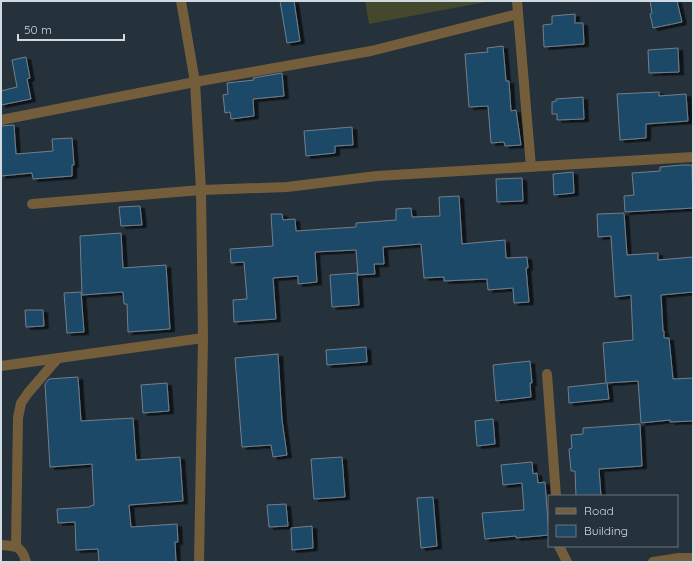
<svg xmlns="http://www.w3.org/2000/svg" width="694" height="563" viewBox="0 0 694 563" font-family="Quicksand,sans-serif">
	<style>
		.green { fill: #44482c }
		.building { fill: #1f4867; stroke: #717f8b; filter: url(#shadow) }
		.lines { fill: none; stroke-linecap: round; stroke-linejoin: round }
		.minor { stroke: #735d3a; stroke-width: 10 }
	</style>
	<defs>
		<filter id="shadow"><feDropShadow dx="4.5" dy="2.5" stdDeviation="0" flood-color="#0009"/></filter>
	</defs>
	<rect width="100%" height="100%" fill="#25313b"/>
	<!-- green -->
	<path class="green" d="M365,1H491L369,24Z"/>
	<!-- building -->
	<g class="building">
		<path d="M280,1H294L300,41L287,43Z"/>
		<path d="M650,1H677L682,22L653,28L650,14L652,13Z"/>
		<path d="M575,14V23H583L584,44L544,47L543,25L552,24V16Z"/>
		<path d="M503,46L506,81H509L511,111L516,110L521,145L505,146L504,142L491,143L488,106L469,107L465,54L488,52L487,48Z"/>
		<path d="M678,48L679,72L649,73L648,50Z"/>
		<path d="M26,57L30,78L27,79L31,99L1,105V91L17,87L12,60Z"/>
		<path d="M282,73L284,96L253,99L254,116L231,119L230,112L225,113L223,95L228,94L227,83L254,80L253,78Z"/>
		<path d="M659,92V96L686,94L688,121L646,124V138L620,140L617,94Z"/>
		<path d="M583,97L584,119L557,120V114H552V102L556,101V99Z"/>
		<path d="M14,125L16,154L53,151L52,139L72,138L74,165H72V176L33,179L32,173L1,176V126Z"/>
		<path d="M352,127L353,145L335,146V153L306,156L304,131Z"/>
		<path d="M682,165H692L693,208L625,212L624,196L634,195L632,173L660,171V167Z"/>
		<path d="M573,172L574,193L554,195L553,174Z"/>
		<path d="M522,178L523,201L497,202L496,179Z"/>
		<path d="M459,196L462,244L505,240L506,258L527,257L528,268H526L529,302L514,303L513,288L488,290L487,279L444,281V277L424,278L421,244L383,247L384,264H374L375,274L358,275L356,250L315,252L317,282L298,284V276L273,278L276,319L234,322L233,300L247,299L244,262L231,263L230,249L273,246L271,214H282L283,220L295,219L296,231L356,227V223L396,220V209L411,208L412,217L440,216L439,197Z"/>
		<path d="M140,206L142,225L121,226L119,207Z"/>
		<path d="M624,213L627,255L658,253V260L693,257V292L661,295L663,331H664V338H669L673,379L693,378V421L670,422V420L641,423L638,381L607,383L609,399L569,403L568,387L606,383L603,343L633,340L631,295L615,297L611,236L598,237L597,214Z"/>
		<path d="M121,233L123,268L166,265L170,329L128,332L127,304H124L123,292L82,295L80,236Z"/>
		<path d="M357,273L359,305L332,307L330,275Z"/>
		<path d="M81,292L84,332L67,333L64,293Z"/>
		<path d="M25,310H43L44,326L26,327Z"/>
		<path d="M366,347L367,362L327,365L326,350Z"/>
		<path d="M278,354L282,420L287,455L273,457L271,445L242,447L235,358Z"/>
		<path d="M530,361L532,383H530L531,397L496,401L493,365Z"/>
		<path d="M78,377L81,421L133,418L136,460L180,457L183,501L129,505L131,527L177,524L178,542H175L176,562H99L98,549L76,550L75,522L58,523L57,509L90,507V506L94,505L92,464L50,467L45,384L49,379Z"/>
		<path d="M167,383L169,411L143,413L141,385Z"/>
		<path d="M493,419L495,444L477,446L475,421Z"/>
		<path d="M640,424L642,466L599,469L601,496H576L575,471H571L569,449L572,448L571,435L583,434V428Z"/>
		<path d="M342,457L345,497L314,499L311,459Z"/>
		<path d="M532,462L533,474L537,473L538,483L545,482L549,535L516,538V536L485,539L482,513L524,510L522,483L503,485L501,465Z"/>
		<path d="M433,497L437,546L421,548L417,498Z"/>
		<path d="M286,504L288,526L269,527L267,505Z"/>
		<path d="M312,526L313,548L292,550L291,528Z"/>
	</g>
	<g class="lines">
		<!-- minor -->
		<g class="minor">
			<path d="M181,1L195,82L201,190L203,338L199,562"/>
			<path d="M517,1L531,167"/>
			<path d="M1,120L195,82L371,51L518,14"/>
			<path d="M32,204L201,190L287,187L377,176L693,157"/>
			<path d="M1,366L203,338"/>
			<path d="M547,374L556,496"/>
			<path d="M1,545C16,546 22,546 26,562"/>
			<path d="M16,546L18,418L21,403L28,393L58,358"/>
			<path d="M559,546L567,562"/>
			<path d="M653,562L679,558H693"/>
		</g>
	</g>
	<!-- border -->
	<rect width="694" height="563" fill="none" stroke="#d2dae1" stroke-width="4"/>
	<!-- legend -->
	<rect x="548" y="495" width="130" height="52" fill="#25313b" stroke="#6a757d"/>
	<rect x="556" y="508" width="20" height="6" fill="#735d3a" stroke="#6a757d"/>
	<text x="584" y="515" font-size="12" fill="#d2dae1">Road</text>
	<rect x="556" y="525" width="20" height="12" fill="#1f4867" stroke="#6a757d"/>
	<text x="584" y="535" font-size="12" fill="#d2dae1">Building</text>
	<!-- scale -->
	<path d="M18 34v6h106v-6" fill="none" stroke="#d2dae1" stroke-width="2"/>
	<text x="24" y="34" font-size="12" fill="#d2dae1" stroke="#25313b" stroke-width="3" paint-order="stroke">50 m</text>
</svg>
